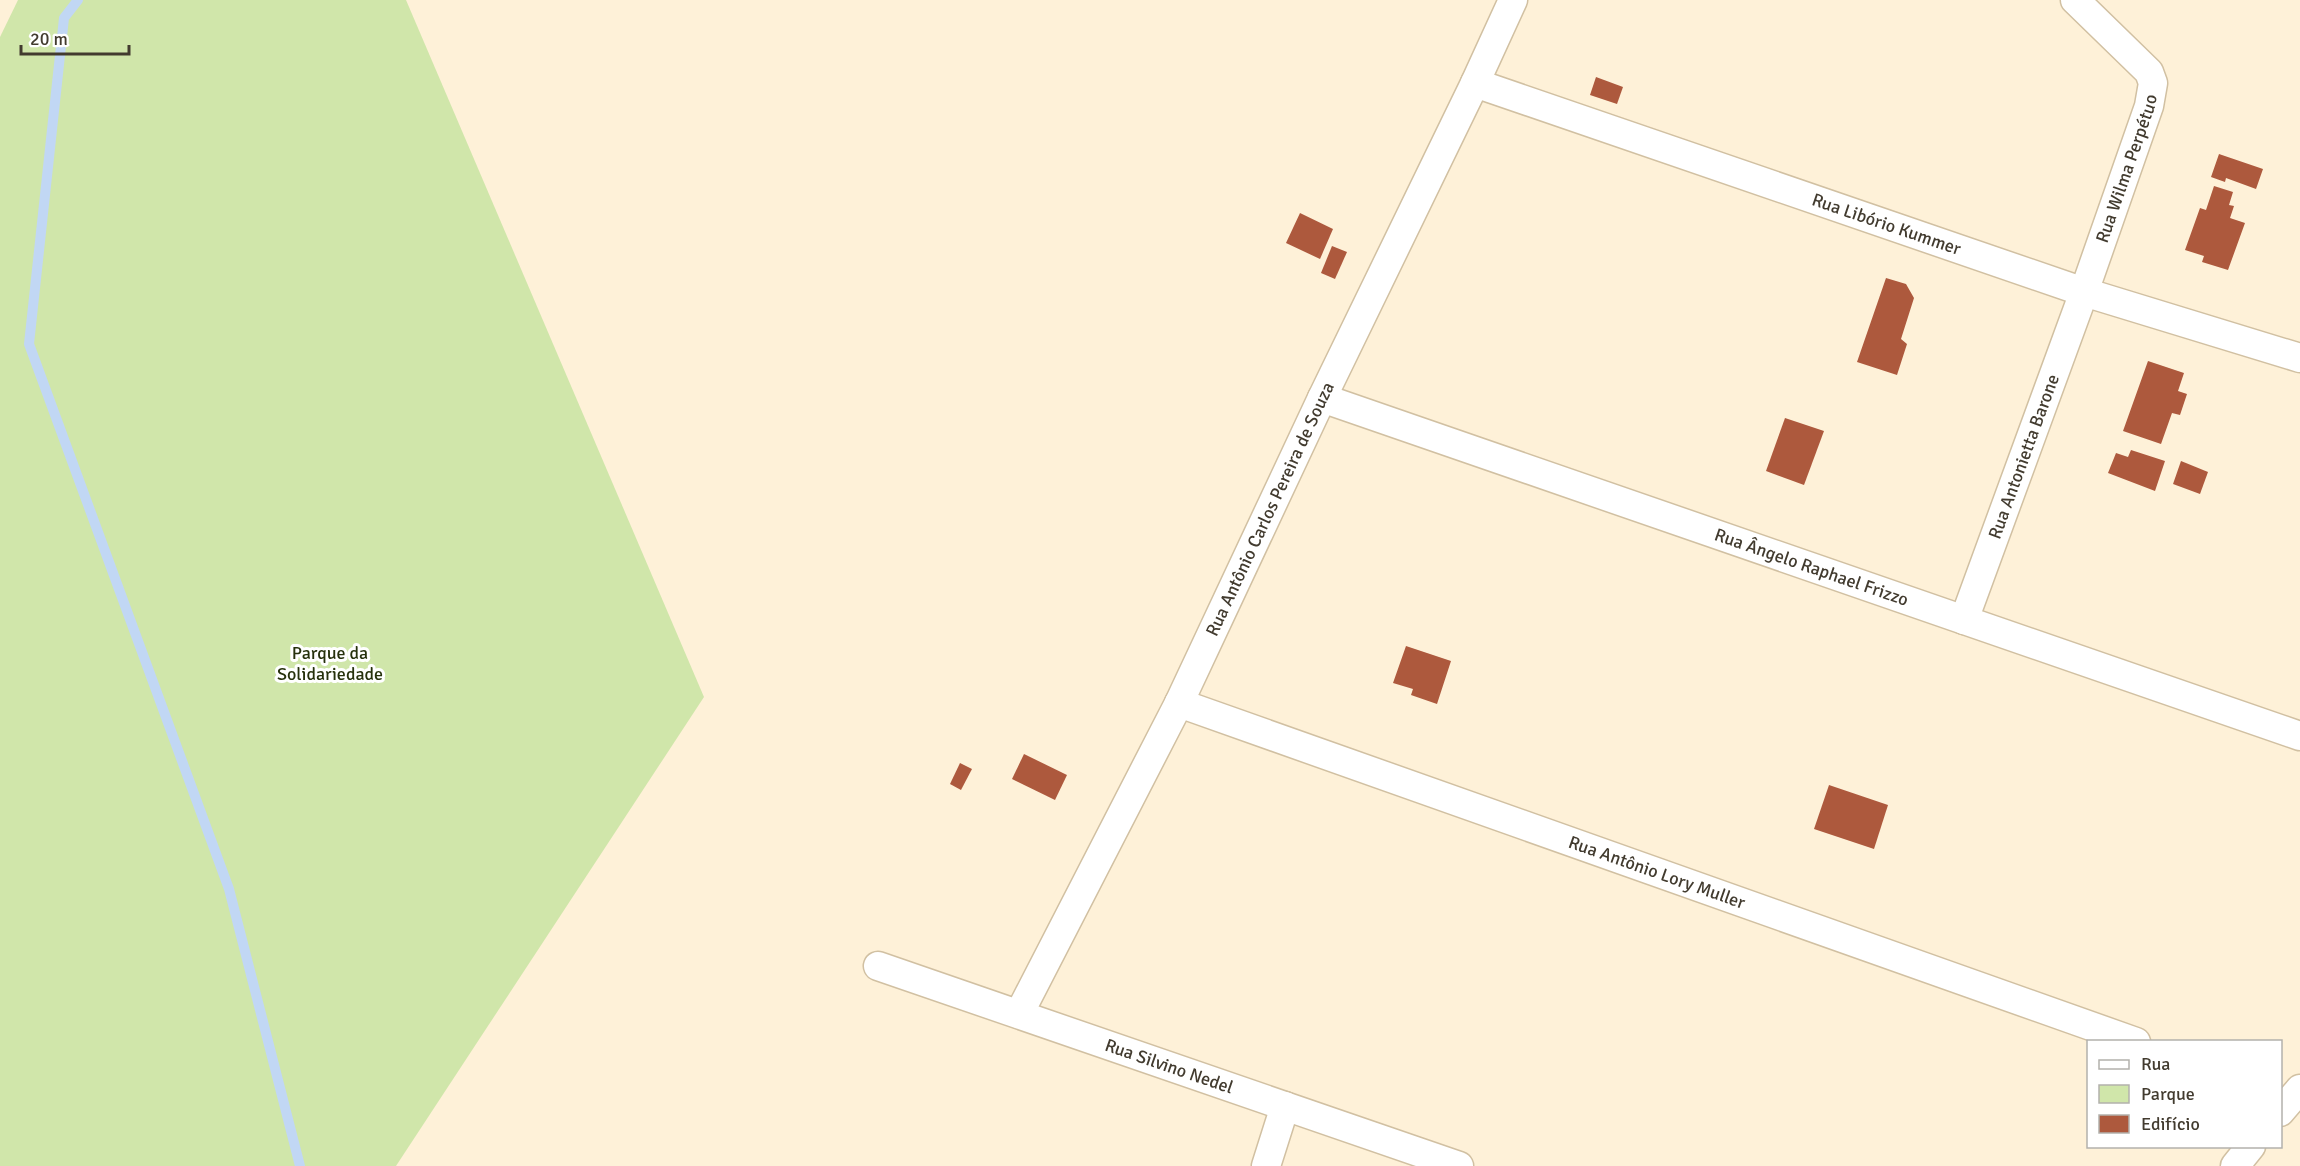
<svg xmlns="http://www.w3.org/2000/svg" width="2300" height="1166" viewBox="0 0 2300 1166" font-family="Signika,sans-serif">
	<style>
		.green { fill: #d0e6aa }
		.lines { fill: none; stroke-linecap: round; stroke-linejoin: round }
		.stream { stroke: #c1d7f4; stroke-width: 10 }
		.building { fill: #ad593d }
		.minor-casing { stroke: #d1c0a2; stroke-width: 31 }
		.minor { stroke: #fff; stroke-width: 28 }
		.labels { text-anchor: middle; stroke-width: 6; stroke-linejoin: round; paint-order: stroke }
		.street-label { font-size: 18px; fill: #423b2f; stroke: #fff }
		.park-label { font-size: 18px; fill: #26310c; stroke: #fff }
	</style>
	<rect width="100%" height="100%" fill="#fef1d8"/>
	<!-- green -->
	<path class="green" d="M18,0H406L704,697L396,1166H0V37Z"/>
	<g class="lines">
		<!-- stream -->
		<path class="stream" d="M78,0L64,18L29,344L229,889L300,1166"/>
	</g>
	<!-- building -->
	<g class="building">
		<path d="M1596,77L1623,87L1617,104L1590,95Z"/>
		<path d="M2219,154L2263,169L2256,189L2226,178L2225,182L2211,177Z"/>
		<path d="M2214,186L2233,192L2229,205L2234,206L2230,218L2245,223L2228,270L2202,262L2204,256L2185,250L2200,208L2206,210Z"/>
		<path d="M1300,213L1333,229L1320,259L1286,243Z"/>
		<path d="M1332,246L1347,252L1335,279L1321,273Z"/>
		<path d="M1886,278L1906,284L1914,298L1901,339L1907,344L1897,375L1857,362Z"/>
		<path d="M2148,361L2184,373L2178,391L2187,394L2180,415L2172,413L2161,444L2123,431Z"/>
		<path d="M1785,418L1824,431L1804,485L1766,471Z"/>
		<path d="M2131,450L2165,461L2155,491L2108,473L2116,453L2128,457Z"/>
		<path d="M2181,461L2208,472L2200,494L2173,484Z"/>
		<path d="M1406,646L1451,661L1437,704L1411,695L1413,689L1393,683Z"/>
		<path d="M1024,754L1067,775L1055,800L1012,779Z"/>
		<path d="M960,763L972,769L961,790L950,784Z"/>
		<path d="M1829,785L1888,805L1874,849L1814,829Z"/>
	</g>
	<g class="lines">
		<!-- minor casing -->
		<g class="minor-casing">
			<g id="minor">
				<path id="s1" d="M1475,83L2084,292L2300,358"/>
				<path id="s2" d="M1322,398L2300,736"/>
				<path id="s3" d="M1964,620L2084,292L2149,106L2153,83L2149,72L2075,0"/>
				<path id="s4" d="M1179,703L2136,1042"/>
				<path id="s5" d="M878,966L1459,1166"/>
				<path id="s6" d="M1019,1014L1179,703L1322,398L1475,83L1513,0"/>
				<path d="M2280,1112L2300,1089"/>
				<path d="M1266,1166L1285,1106"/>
				<path d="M2235,1166L2251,1146"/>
			</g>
		</g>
		<!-- minor -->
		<use href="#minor" class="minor"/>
	</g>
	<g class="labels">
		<!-- street labels -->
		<g class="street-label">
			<text dy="6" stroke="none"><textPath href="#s3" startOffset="480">Rua Wilma Perpétuo</textPath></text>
			<text dy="6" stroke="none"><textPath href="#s1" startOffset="435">Rua Libório Kummer</textPath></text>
			<text dy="6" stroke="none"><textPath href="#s3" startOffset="174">Rua Antonietta Barone</textPath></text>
			<text dy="6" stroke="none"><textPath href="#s6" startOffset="564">Rua Antônio Carlos Pereira de Souza</textPath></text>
			<text dy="6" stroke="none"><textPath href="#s2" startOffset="518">Rua Ângelo Raphael Frizzo</textPath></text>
			<text dy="6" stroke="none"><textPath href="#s4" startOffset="507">Rua Antônio Lory Muller</textPath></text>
			<text dy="6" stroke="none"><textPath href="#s5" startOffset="308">Rua Silvino Nedel</textPath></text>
		</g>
		<!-- park labels -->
		<g class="park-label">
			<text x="330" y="659">Parque da<tspan x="330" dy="21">Solidariedade</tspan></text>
		</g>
	</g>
	<!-- legend -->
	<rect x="2087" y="1040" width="195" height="108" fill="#ffffff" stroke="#b3b1ac" stroke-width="1.5"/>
	<rect x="2099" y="1060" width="30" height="9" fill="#ffffff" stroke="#b3b1ac" stroke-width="1.5"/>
	<text x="2141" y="1070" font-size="18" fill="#423b2f">Rua</text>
	<rect x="2099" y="1085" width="30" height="18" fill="#d0e6aa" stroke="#b3b1ac" stroke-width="1.5"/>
	<text x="2141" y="1100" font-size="18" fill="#423b2f">Parque</text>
	<rect x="2099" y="1115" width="30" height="18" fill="#ad593d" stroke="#b3b1ac" stroke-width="1.5"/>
	<text x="2141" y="1130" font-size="18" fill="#423b2f">Edifício</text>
	<!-- scale -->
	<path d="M21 45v9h108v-9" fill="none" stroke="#423b2f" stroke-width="3"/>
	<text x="30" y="45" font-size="18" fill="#423b2f" stroke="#ffffff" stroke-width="4.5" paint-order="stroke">20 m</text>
</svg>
